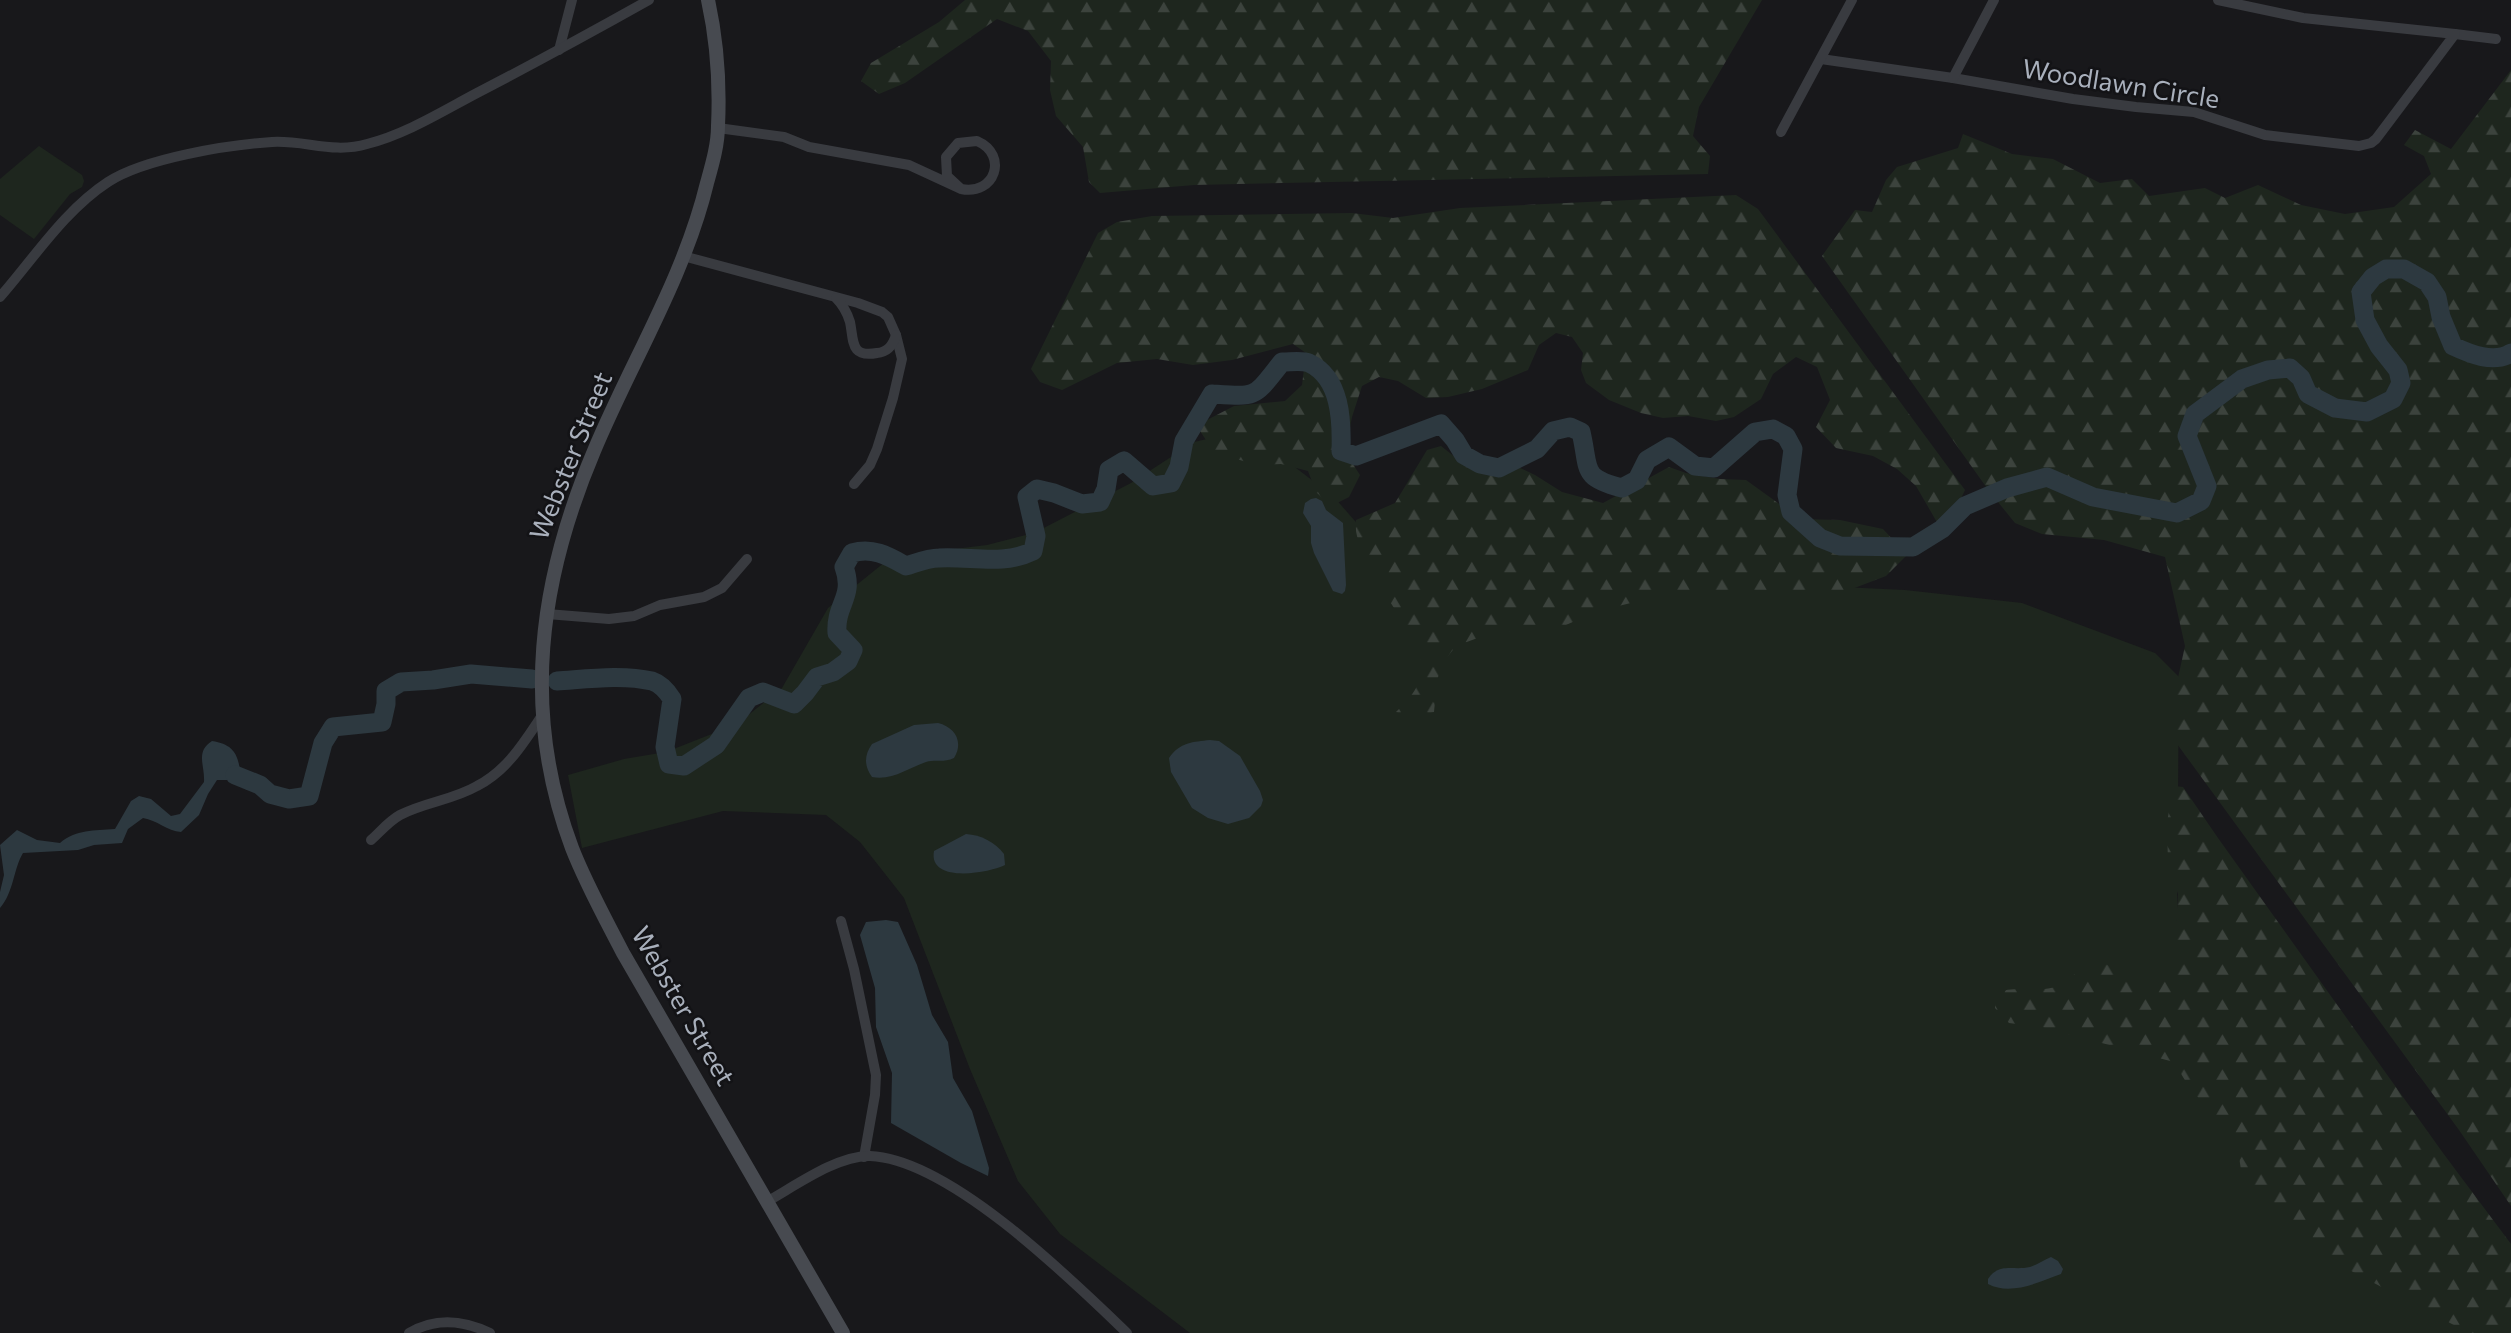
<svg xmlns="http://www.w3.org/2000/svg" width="2511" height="1333" viewBox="0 0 2511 1333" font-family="Commissioner,sans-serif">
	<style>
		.green { fill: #1e261e }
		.forest { fill: url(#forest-firs) }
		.water { fill: #2d3940 }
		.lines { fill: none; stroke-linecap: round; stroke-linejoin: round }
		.river { stroke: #2d3940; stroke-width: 19 }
		.street { stroke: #393b40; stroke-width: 10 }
		.secondary { stroke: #474a50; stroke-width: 14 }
		.labels { text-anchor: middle; stroke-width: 5; stroke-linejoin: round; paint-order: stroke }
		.street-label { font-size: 26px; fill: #a9b0bc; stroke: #131316 }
	</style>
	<defs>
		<pattern id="forest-firs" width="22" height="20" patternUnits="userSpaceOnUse" patternTransform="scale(1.75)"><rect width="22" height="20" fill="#1e261e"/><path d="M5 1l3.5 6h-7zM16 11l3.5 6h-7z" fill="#3c433d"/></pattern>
	</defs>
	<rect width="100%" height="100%" fill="#18181b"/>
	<!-- green -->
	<g class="green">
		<path d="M39,146L82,175L84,181L82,187L70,194L34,239L0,215V179Z"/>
		<path d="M1220,436L1270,448L1334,497L1376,545L1670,579L1905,590L2022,603L2155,653L2179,677L2176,1037L2488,1333H1190L1060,1234L1018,1181L970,1069L904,898L860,842L826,815L723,811L582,848L568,775L624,759L666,752L737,724L782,688L828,608L885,562L921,553L987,545L1034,533L1131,483L1194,442Z"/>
	</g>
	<!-- forest -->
	<g class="forest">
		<path d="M965,0H1762L1699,107L1693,136L1710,156L1708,174L1194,185L1100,193L1089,182L1083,147L1056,116L1050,90L1051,61L1028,31L997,19L905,83L879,94L861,81L871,63L939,22Z"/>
		<path d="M2511,70V1206L2459,1130L2172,737L2174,696L2185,646L2165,557L2104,540L2042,534L2015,523L1989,491L1822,256L1855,210L1872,212L1886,180L1897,167L1958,148L1963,134L2012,154L2053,159L2100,183L2132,179L2149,196L2205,188L2225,198L2258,185L2301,205L2345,214L2394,207L2431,174L2424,156L2404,145L2415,130L2451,149Z"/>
		<path d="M1736,195L1758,209L1965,490L1955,511L1938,524L1916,486L1897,469L1873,456L1836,448L1816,427L1830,400L1817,367L1796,357L1773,374L1761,399L1734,417L1716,421L1688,416L1663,418L1641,413L1609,400L1586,383L1581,370L1583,353L1572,337L1556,333L1539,345L1528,370L1482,389L1448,397L1426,398L1398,381L1379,377L1362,386L1352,417L1345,452L1360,475L1349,497L1331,506L1316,492L1308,471L1281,464L1256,465L1214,452L1198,428L1207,420L1234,406L1285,401L1302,385L1306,353L1293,344L1232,360L1193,365L1157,359L1117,363L1062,390L1040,382L1031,369L1098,233L1117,222L1152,216L1352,213L1393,218L1460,208Z"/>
		<path d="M1441,446L1470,469L1518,467L1535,475L1562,492L1603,503L1669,467L1686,473L1720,479L1746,480L1800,519L1840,520L1883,529L1907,555L1886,576L1836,595L1676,592L1598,611L1559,628L1491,633L1456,646L1444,661L1437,680L1434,712L1412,719L1396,712C1448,666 1409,636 1383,590C1378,582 1376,572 1372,564C1363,547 1354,541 1356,520L1395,503L1427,450Z"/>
		<path d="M2173,786L2183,787L2218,838L2443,1153L2511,1244V1333H2469L2336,1263L2248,1187L2241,1170L2237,1143L2189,1087L2174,1062L2041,1027L2009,1023L1995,1008L1996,993C2019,983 2046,997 2067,981C2073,977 2078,970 2082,964H2106L2124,975L2151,982L2173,972L2178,894L2168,864L2167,823Z"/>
	</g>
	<!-- water -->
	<g class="water">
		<path d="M1316,498L1322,501L1326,510L1343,523L1346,585L1345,591L1342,594L1333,591L1314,553L1311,543V526L1303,513L1305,503L1311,499Z"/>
		<path d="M938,723C955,727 964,742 954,758C944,763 935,759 926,762C908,768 892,781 872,777C864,766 864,755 872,744L914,725Z"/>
		<path d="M1210,740L1219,741L1240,756L1260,791L1263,800L1261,806L1249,818L1228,824L1208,818L1192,808L1171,772L1169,758C1180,742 1193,742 1210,740Z"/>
		<path d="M212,741C232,744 238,753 240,771L260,785L247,790L230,780H217L208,794L199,815L181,832C167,831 157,820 143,818L128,829L122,843L94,845L78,850L23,853C13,870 14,892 0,908V892L4,875L0,845L17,830L37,840L60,843C76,829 94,831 115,829L131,801L139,796L151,799L171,816L180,814L204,782C205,765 195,752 212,741Z"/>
		<path d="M966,834C981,835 995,842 1004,854L1005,865C989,873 928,884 934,851Z"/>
		<path d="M886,920L898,922L917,965L932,1015L948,1042L953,1078L972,1111L989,1168L988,1176L961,1163L891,1123L892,1073L876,1027L875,988L860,935L866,922Z"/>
		<path d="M2051,1257L2058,1261L2063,1269L2061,1274C2039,1282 2011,1296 1988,1284V1279C1999,1262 2013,1271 2030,1267C2037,1265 2044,1260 2051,1257Z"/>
	</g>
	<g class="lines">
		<!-- river -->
		<g class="river">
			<path d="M557,681C587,679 622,674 652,681C661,684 667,691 672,699L665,747L669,764L684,766L716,745L749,698L763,692L794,704L805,693L817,677L833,672L848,661L853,650L837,633C835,604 855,597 844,567L852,553C873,547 888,556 906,566C916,563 928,558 939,558C971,556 1003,566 1033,551L1036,536L1027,497L1037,489L1054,493L1082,504L1100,502L1106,489L1109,470L1124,461L1153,486L1171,483L1179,467L1184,441L1212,394C1259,397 1253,398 1282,362C1291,362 1302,360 1309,363C1341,378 1342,421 1341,451L1356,456L1441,424L1455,440L1464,455L1480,464L1499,468L1537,449L1553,431L1570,427L1581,432C1590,470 1580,477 1622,488L1637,480L1647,460L1669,447L1695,466L1714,468L1755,432L1773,429L1786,436L1793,449L1787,495L1791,512L1820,538L1840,546L1913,547L1942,529L1965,506L2007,488L2047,477L2093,497L2177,513L2201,501L2207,486L2187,436L2195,414L2242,379L2268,370L2290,368L2301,378L2308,394L2335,408L2367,412L2393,399L2401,383L2398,370L2379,346L2365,320L2361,292L2373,277L2386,269H2404L2427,282L2437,297L2441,317L2453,346C2470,354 2494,364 2511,353"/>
			<path d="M235,775L260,785L270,794L289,799L309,796L323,743L333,727L382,722L386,704V691L401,682L433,680L471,674L532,679"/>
		</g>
		<!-- street -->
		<g class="street">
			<path d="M2455,34L2496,39"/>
			<path d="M559,50L572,0"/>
			<path d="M1821,59L1953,78L2073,99L2136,107L2194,112L2265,135L2359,146L2371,143L2376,139L2455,34L2303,18L2218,0"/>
			<path d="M1953,78L1994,0"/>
			<path d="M718,128L784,137L809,147L909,165L961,189C995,196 1009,155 977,141L958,143L946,157L947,176L961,189"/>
			<path d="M1781,132L1852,0"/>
			<path d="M683,256L858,303L882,312L888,317L896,335L902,359L893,398L877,449L870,465L854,484"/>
			<path d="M0,297C34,258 65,210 108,182C145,158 228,145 272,142C305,140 333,154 367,144C406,134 441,112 477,93C535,63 592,32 649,0"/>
			<path d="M836,298C843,305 847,312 850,322C854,341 850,358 877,353C888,352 893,345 896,335"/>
			<path d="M547,614L609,619L634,616L660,605L704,597L722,588L747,559"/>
			<path d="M371,840C380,832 389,821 400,815C425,802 453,800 477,786C508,770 524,742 543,714"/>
			<path d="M841,921L854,969L876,1075L875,1095L864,1157"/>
			<path d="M768,1201C795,1186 838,1155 870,1156C949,1159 1071,1279 1127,1333"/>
			<path d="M409,1333C436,1317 463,1320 490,1333"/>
		</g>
		<!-- secondary -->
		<path class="secondary" d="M708,0C717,41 720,84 718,126C718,145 712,165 707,183C684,278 631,362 594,451C539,581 521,712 572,848C586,884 605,918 623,953L843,1333"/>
	</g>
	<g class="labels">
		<!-- street labels -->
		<g class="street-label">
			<text transform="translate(2121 84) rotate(9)" y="9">Woodlawn Circle</text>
			<text transform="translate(571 456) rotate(-68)" y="9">Webster Street</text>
			<text transform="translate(683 1006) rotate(60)" y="9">Webster Street</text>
		</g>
	</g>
</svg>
